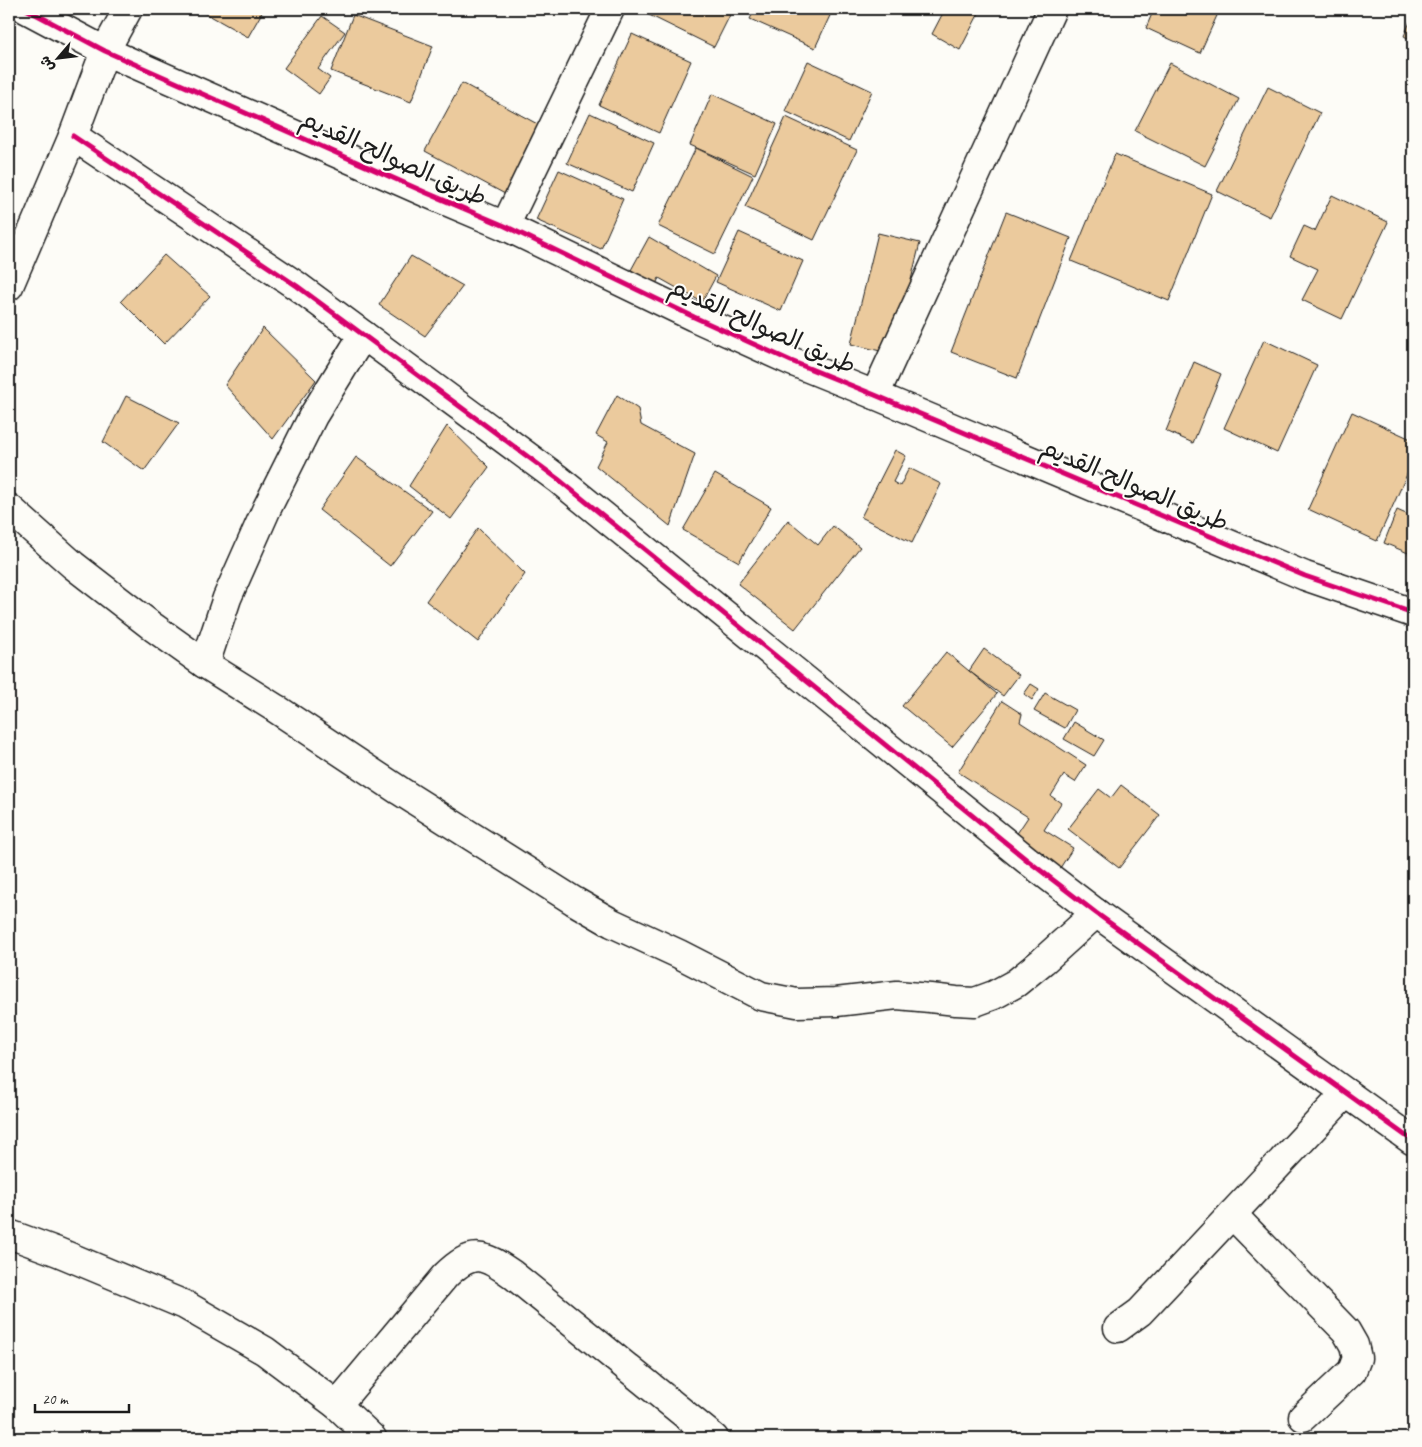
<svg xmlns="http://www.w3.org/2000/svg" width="1422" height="1447" viewBox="0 0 1422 1447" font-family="Caveat,'Playpen Sans Arabic',sans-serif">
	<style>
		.building { fill: #ebca9d; stroke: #1c1c1c }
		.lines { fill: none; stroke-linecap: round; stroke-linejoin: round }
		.minor-casing { stroke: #1c1c1c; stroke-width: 31 }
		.minor { stroke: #fdfcf7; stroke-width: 28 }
		.cycleway-casing { stroke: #fdfcf7; stroke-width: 8 }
		.cycleway { stroke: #d6006c; stroke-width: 5 }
		.labels { text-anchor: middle; stroke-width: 4; stroke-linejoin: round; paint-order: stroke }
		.street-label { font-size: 25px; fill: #1c1c1c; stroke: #fdfcf7 }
	</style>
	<rect width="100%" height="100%" fill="#fdfcf7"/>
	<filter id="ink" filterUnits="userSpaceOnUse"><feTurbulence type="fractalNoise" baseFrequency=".02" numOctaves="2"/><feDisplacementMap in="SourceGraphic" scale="10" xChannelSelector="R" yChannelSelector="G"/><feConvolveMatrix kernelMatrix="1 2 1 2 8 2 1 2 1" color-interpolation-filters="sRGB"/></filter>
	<g filter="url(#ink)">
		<!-- building -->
		<g class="building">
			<path d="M198,9H264L248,37Z"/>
			<path d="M642,9H733L714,47L641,11Z"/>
			<path d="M755,9H833L815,48L750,19Z"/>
			<path d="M945,9H981L960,50L932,34Z"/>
			<path d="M1154,9H1220L1200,53L1146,28Z"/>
			<path d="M353,15L433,46L411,102L331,71Z"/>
			<path d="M1413,15V41L1404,36Z"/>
			<path d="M322,16L345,32L318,69L330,78L319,94L284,68Z"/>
			<path d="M632,34L691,61L659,133L599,105Z"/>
			<path d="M808,61L872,91L849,141L785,111Z"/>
			<path d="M1170,63L1239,99L1205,166L1135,131Z"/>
			<path d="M462,83L541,126L505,194L425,151Z"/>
			<path d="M1268,87L1320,113L1270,217L1217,191Z"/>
			<path d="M712,94L777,124L755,174L690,145Z"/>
			<path d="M590,113L654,143L632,192L567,163Z"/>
			<path d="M786,117L857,150L814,240L745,207Z"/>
			<path d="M696,148L753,176L715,254L658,226Z"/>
			<path d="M1115,154L1212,194L1169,301L1071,261Z"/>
			<path d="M559,170L623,199L601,249L536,220Z"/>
			<path d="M1332,195L1388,222L1342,319L1302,300L1318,269L1290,256L1304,226L1315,231Z"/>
			<path d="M1006,212L1071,238L1017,378L951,352Z"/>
			<path d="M739,232L803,261L781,311L716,282Z"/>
			<path d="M878,233L920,243L893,354L851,344Z"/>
			<path d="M649,237L716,276L702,302L659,278L656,284L631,270Z"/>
			<path d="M164,255L210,296L164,344L121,301Z"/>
			<path d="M411,256L463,286L425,336L379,305Z"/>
			<path d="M263,328L316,380L273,439L225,385Z"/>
			<path d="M1264,340L1317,365L1277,453L1224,428Z"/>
			<path d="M1194,362L1221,374L1193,443L1166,431Z"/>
			<path d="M617,395L638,409L641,425L695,454L670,526L596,466L608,442L596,435Z"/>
			<path d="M126,396L179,423L144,471L103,442Z"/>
			<path d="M1352,412L1413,440V461L1377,541L1308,509Z"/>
			<path d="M447,426L489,467L451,519L409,486Z"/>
			<path d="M895,450L906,456L893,482L900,486L909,468L941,484L912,543L861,517Z"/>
			<path d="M356,457L432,511L390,566L319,510Z"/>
			<path d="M715,474L771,507L739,562L683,530Z"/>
			<path d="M1397,510L1413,517V555L1384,543Z"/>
			<path d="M788,520L818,545L833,526L860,547L795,629L738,584Z"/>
			<path d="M478,528L525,574L478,642L426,601Z"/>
			<path d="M984,649L1019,675L1003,696L969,671Z"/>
			<path d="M946,652L997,694L952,747L902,706Z"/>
			<path d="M1031,684L1039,689L1032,700L1024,694Z"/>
			<path d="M1045,693L1075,710L1065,728L1034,711Z"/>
			<path d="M1002,701L1022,714L1020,722L1086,765L1075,782L1064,775L1051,796L1061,803L1044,830L1073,848L1060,868L1014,838L1028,817L958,772Z"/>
			<path d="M1074,722L1104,740L1094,756L1064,739Z"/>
			<path d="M1121,785L1160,815L1119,868L1068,829L1099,789L1111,798Z"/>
		</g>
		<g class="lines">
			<!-- minor casing -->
			<g class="minor-casing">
				<g id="minor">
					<path d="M26,9L105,51L427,193L505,226L694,317L791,361L875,395L1305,576L1413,613"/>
					<path d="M73,136L297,286L558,479L1027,860L1096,913L1413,1141"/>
					<path d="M505,226L610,9"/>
					<path d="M9,286L73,136L105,51L128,9"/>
					<path d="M875,395L1052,9"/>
					<path d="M9,508L73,565L153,627L205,664L275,708L400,791L574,901L612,923L679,954L761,996L797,1003L836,1002L897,995L930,998L956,1001L975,1002L994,995L1016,983L1043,961L1096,913"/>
					<path d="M205,664L227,598L267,508L313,416L363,335"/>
					<path d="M1232,1214L1346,1331L1354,1345L1357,1358L1352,1371L1303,1417"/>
					<path d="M9,1234L58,1252L185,1305L265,1351L337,1405L372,1438"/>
					<path d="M1118,1328L1140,1312L1346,1093"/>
					<path d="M337,1405L445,1276C473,1249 483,1254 512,1274L714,1438"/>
				</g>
			</g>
			<!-- minor -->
			<use href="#minor" class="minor"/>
			<!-- cycleway casing -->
			<g class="cycleway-casing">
				<g id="cycleway">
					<path d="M26,9L105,51L427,193L505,226L694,317L791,361L875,395L1305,576L1413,613"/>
					<path d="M73,136L297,286L558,479L1027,860L1096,913L1413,1141"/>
				</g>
			</g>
			<!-- cycleway -->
			<use href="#cycleway" class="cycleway"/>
		</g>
	</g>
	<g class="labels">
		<!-- street labels -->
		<g class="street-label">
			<text transform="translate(394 157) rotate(24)" y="9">طريق الصوالح القديم</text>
			<text transform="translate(763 325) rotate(24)" y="9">طريق الصوالح القديم</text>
			<text transform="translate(1135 484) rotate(23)" y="9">طريق الصوالح القديم</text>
		</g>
	</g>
	<!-- margin -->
	<rect width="1422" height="1447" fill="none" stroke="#fdfcf7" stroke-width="30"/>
	<rect x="15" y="15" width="1392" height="1417" fill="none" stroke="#1c1c1c" stroke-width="2" filter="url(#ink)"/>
	<!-- north arrow -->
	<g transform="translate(58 58) rotate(242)" stroke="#fdfcf7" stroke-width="4" paint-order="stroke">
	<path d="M0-4L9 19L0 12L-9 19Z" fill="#1c1c1c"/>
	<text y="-8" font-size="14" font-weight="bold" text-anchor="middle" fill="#1c1c1c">ش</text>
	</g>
	<!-- scale -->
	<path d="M35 1404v8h94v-8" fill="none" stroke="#1c1c1c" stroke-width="2.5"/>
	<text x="42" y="1404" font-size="15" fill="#1c1c1c" stroke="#fdfcf7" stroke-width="4" paint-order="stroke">20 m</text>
</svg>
